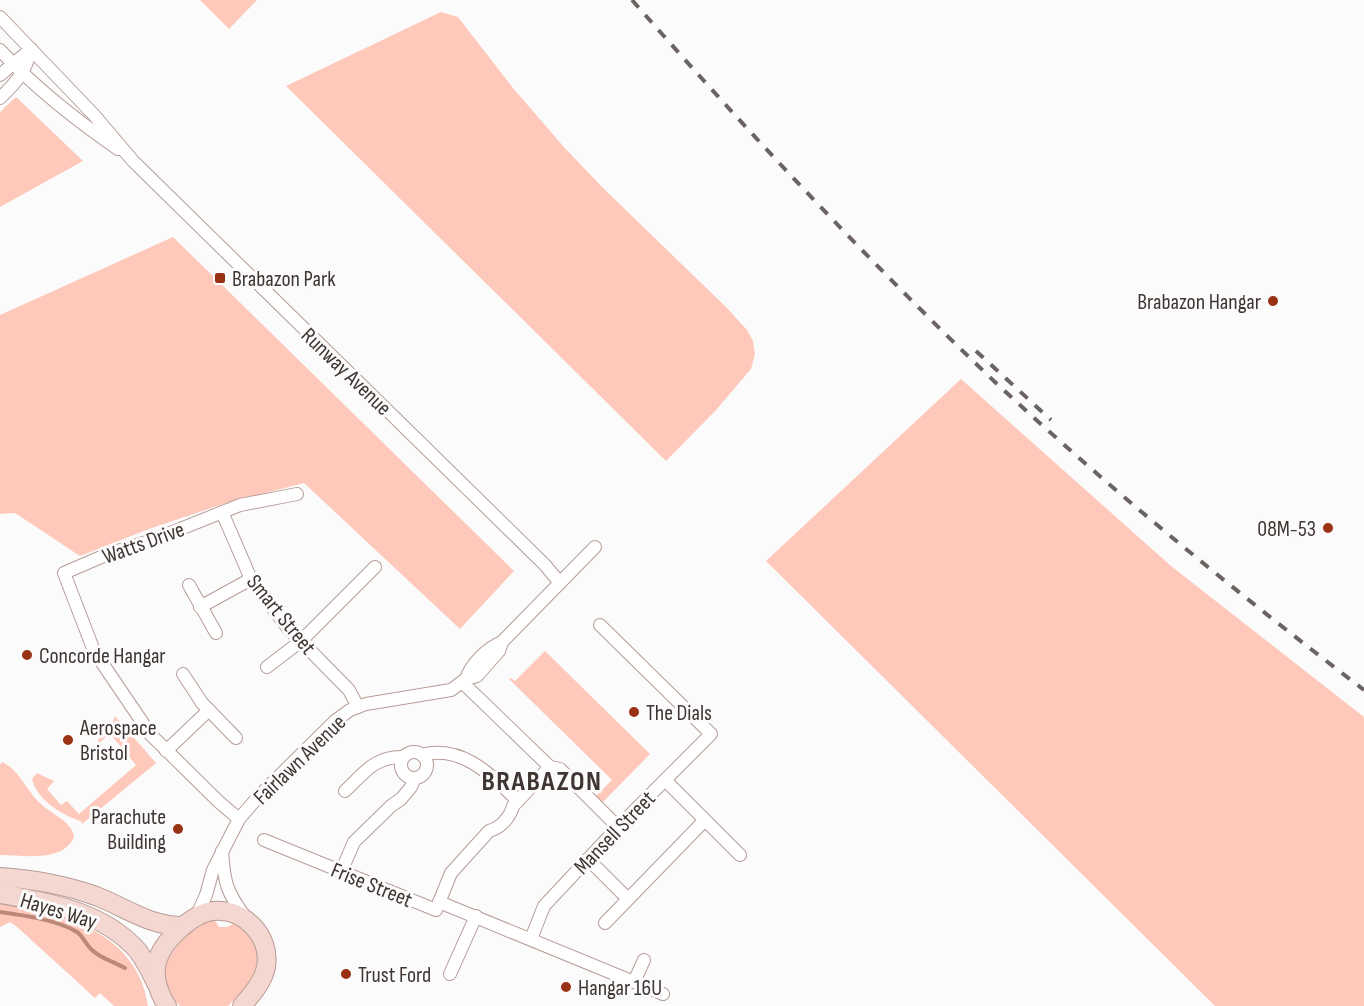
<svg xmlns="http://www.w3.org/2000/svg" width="1364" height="1006" viewBox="0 0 1364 1006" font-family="'Sofia Sans Condensed',sans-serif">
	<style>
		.green { fill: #fec9bb }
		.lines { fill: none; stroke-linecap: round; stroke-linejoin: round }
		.stream { stroke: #be8879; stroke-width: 4 }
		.street-casing { stroke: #b79d97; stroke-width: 14 }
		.secondary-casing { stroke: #b79d97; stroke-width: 20 }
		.street { stroke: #fff; stroke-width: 12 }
		.secondary { stroke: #f3d7d0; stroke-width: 18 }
		.rail { stroke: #6b6361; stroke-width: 4; stroke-dasharray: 10 10; stroke-linecap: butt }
		.poi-dot { fill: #993115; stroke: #fbfbfb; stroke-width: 2 }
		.labels { text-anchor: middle; stroke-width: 6; stroke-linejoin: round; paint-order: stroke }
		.poi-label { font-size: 22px; fill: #3f3532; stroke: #fbfbfb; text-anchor: start }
		.street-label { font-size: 22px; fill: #3f3532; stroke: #fbfbfb }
		.district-label { font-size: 28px; font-weight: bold; letter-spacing: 1.5px; fill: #3f3532; stroke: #fbfbfb }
	</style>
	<rect width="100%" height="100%" fill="#fbfbfb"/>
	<!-- green -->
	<g class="green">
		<path d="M200,0H257L229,29Z"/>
		<path d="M441,12L458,17L513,88L563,146L603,188L726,307L747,330L753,341L755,354L751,369L716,410L666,461L286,86Z"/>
		<path d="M16,97L83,161L0,207V112Z"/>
		<path d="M173,237L514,571L460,629L304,483L223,504L149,529L80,556L15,513L0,514V315Z"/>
		<path d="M961,379L1171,566L1364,717V1006H1215L766,561Z"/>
		<path d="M545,651L650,754L602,803L595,797L612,780L509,679L511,678L515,681Z"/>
		<path d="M115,716L156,763L82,824L81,821C63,816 36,799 32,779L37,773L54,781L47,789L61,805L67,801L79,814L136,765L110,734L99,743L98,740L111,726Z"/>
		<path d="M2,762C19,769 27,792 41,804C51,814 73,822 74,837C63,863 23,855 0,855V765Z"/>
		<path d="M0,904C63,912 138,933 148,1006H114L100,993L95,998L16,926L10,922L0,927Z"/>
		<path d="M214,919L219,927H227L235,923C252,932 261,953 255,972C250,985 237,997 228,1006H180L170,996L165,983L164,974L168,958L188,932L199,923Z"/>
	</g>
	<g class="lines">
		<!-- stream -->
		<path class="stream" d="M0,912C22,915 58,920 77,932C83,936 86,945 92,950C100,958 114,962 125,968"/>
		<!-- street casing -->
		<g class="street-casing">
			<g id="street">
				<path d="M0,17L94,115L133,161L545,565L560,583"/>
				<path d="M0,50C35,88 76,120 118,149"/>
				<path d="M0,75L31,49"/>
				<path d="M0,98C16,83 26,71 31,49"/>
				<path d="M222,512L251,579L287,627L349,690L358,707"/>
				<path d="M189,585L216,633"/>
				<path d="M200,607L251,579"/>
				<path d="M267,667L301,641L375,567"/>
				<path d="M183,674L202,703L236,738"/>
				<path d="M466,679C471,664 487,648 502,642L595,547"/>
				<path d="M462,682L550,767L560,769L618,827"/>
				<path d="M166,751L209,710"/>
				<circle cx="414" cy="765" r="13"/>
				<path d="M422,755C462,744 492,776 518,801"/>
				<path d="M665,780L740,855"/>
				<path d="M345,791C364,773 375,756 403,757"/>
				<path d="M239,819L219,802L151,735L94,651L64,573L108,554L153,540L240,505L297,494"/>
				<path d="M264,840L436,910L451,873L489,831C500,828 510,818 513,806L550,767"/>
				<path d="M222,851C224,883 227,893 246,918"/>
				<path d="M588,859L628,899"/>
				<path d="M341,872L354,842L391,806L401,799L411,787L415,778"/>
				<path d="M439,902L663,994"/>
				<path d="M197,915L206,895L213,870L239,819L258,797L335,721L350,710L366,704L451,690L466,679L477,676L499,651L502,642"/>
				<path d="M605,923L705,820"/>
				<path d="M531,939L544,906L618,827L711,734L600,625"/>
				<path d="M450,974L476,916"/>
				<path d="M634,982L644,960"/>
			</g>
		</g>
		<!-- secondary casing -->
		<g class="secondary-casing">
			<g id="secondary">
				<path d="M0,877C33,879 65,885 96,896C127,908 149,926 183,926"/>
				<path d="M0,894C49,902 104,912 138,951C145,961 151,972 156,983"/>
				<path d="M167,1006C159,994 153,976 157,962C162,941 193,913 213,911C244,908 271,936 266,967C263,982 252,994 242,1006"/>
			</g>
		</g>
		<!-- street -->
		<use href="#street" class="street"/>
		<!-- secondary -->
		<use href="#secondary" class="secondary"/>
		<!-- rail -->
		<g class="rail">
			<path d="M632,0C748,132 868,261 995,382C1112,491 1237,593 1364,690"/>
			<path d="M976,351L1051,420"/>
		</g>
	</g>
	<!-- markers -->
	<g class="poi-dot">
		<rect x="214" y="272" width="12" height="12" rx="3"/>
		<circle cx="1273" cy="301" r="6"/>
		<circle cx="1328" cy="528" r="6"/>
		<circle cx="27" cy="655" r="6"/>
		<circle cx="634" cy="712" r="6"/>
		<circle cx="68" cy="740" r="6"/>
		<circle cx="178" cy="829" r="6"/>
		<circle cx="346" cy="974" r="6"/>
		<circle cx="566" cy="987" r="6"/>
	</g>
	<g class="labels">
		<!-- poi labels -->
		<g class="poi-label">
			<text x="232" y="286">Brabazon Park</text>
			<text x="1261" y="309" text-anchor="end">Brabazon Hangar</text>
			<text x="1316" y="536" text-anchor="end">08M-53</text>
			<text x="39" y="663">Concorde Hangar</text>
			<text x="646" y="720">The Dials</text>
			<text x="80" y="735">Aerospace<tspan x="80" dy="25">Bristol</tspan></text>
			<text x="166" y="824" text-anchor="end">Parachute<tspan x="166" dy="25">Building</tspan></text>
			<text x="358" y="982">Trust Ford</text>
			<text x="578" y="995">Hangar 16U</text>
		</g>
		<!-- street labels -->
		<g class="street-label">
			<text transform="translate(347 371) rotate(44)" y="8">Runway Avenue</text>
			<text transform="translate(143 542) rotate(-20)" y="8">Watts Drive</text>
			<text transform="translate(282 614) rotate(51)" y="8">Smart Street</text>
			<text transform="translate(299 759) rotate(-44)" y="8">Fairlawn Avenue</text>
			<text transform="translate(614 832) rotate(-46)" y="8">Mansell Street</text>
			<text transform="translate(372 884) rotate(22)" y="8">Frise Street</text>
			<text transform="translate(59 910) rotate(17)" y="8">Hayes Way</text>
		</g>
		<!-- district labels -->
		<g class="district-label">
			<text x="542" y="790">BRABAZON</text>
		</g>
	</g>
</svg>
